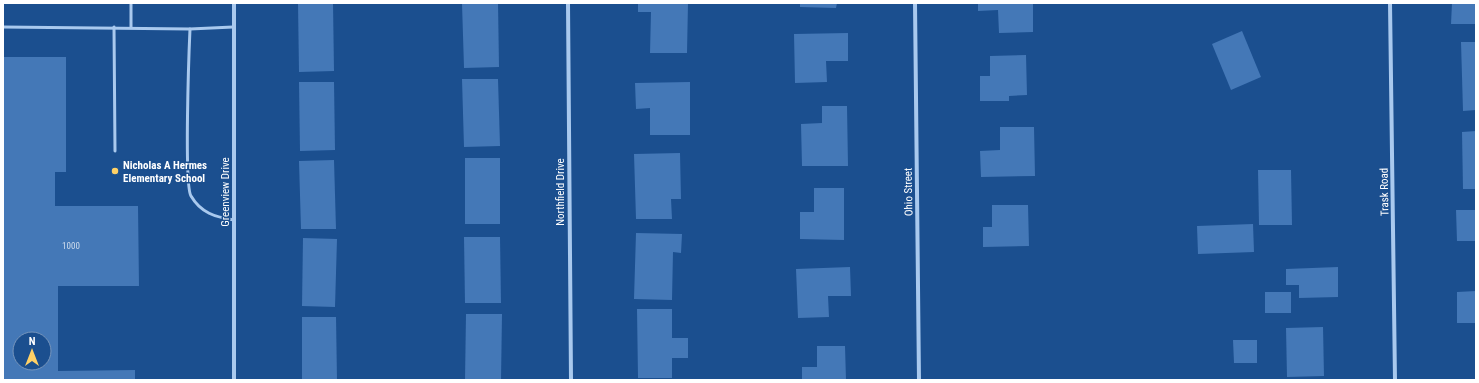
<svg xmlns="http://www.w3.org/2000/svg" width="1479" height="383" viewBox="0 0 1479 383" font-family="'Roboto Condensed',sans-serif">
	<style>
		.building { fill: #4478b7; fill-rule: evenodd }
		.lines { fill: none; stroke-linecap: round; stroke-linejoin: round }
		.lane { stroke: #a9c9ee; stroke-width: 3 }
		.street { stroke: #a9c9ee; stroke-width: 4 }
		.poi-dot { fill: #ffd166; stroke: #1b4f8f; stroke-width: 1.5 }
		.labels { text-anchor: middle; stroke-width: 3; stroke-linejoin: round; paint-order: stroke }
		.number-label { font-size: 9px; fill: #d0dded }
		.poi-label { font-size: 11px; font-weight: bold; fill: #fff; stroke: #1b4f8f; text-anchor: start }
		.street-label { font-size: 11px; fill: #fff; stroke: #1b4f8f }
	</style>
	<rect width="100%" height="100%" fill="#1b4f8f"/>
	<!-- building -->
	<g class="building">
		<path d="M298,3H333L334,71L299,72Z"/>
		<path d="M462,3H498L499,67L464,68Z"/>
		<path d="M638,3H688L687,53H650L651,12H638Z"/>
		<path d="M800,3H837L836,8L800,7Z"/>
		<path d="M978,3H1033V32L999,33L998,10L978,11Z"/>
		<path d="M1452,3H1476V24H1451Z"/>
		<path d="M1242,31L1261,77L1231,90L1212,44Z"/>
		<path d="M848,33V61H826L827,82L795,83L794,34Z"/>
		<path d="M1461,42H1476V110L1463,111Z"/>
		<path d="M1026,55L1027,95L1009,96V101H980V76H990V56Z"/>
		<path d="M3,57H66V172H55V206H138L139,286H58V371L135,370V380H3ZM20,339H44V363H20Z"/>
		<path d="M462,79H498L500,146L464,147Z"/>
		<path d="M299,82H334L335,150L300,151Z"/>
		<path d="M690,82V135H650V108L636,109L635,83Z"/>
		<path d="M822,106H847L848,166H802L801,124L822,123Z"/>
		<path d="M1000,127H1034L1035,176L981,177L980,151L1000,150Z"/>
		<path d="M1476,131V189H1463L1462,132Z"/>
		<path d="M680,153L681,199H671L672,219H636L634,154Z"/>
		<rect x="465" y="158" width="35" height="66"/>
		<path d="M334,160L336,229H301L299,161Z"/>
		<path d="M1258,170H1291L1292,225H1259Z"/>
		<path d="M814,188H844V240L800,239V212H814Z"/>
		<path d="M992,205H1028L1029,246L983,247V227H992Z"/>
		<path d="M1456,210H1476V241H1457Z"/>
		<path d="M1253,224L1254,252L1198,254L1197,226Z"/>
		<path d="M636,233L682,234L681,253L673,252L672,300L634,299Z"/>
		<path d="M464,237H500L501,303H465Z"/>
		<path d="M303,238L337,239L335,307L302,306Z"/>
		<path d="M850,267L851,296H828L829,317L798,318L796,269Z"/>
		<path d="M1338,267V297L1299,298V285H1286V269Z"/>
		<path d="M1476,291V323H1457V292Z"/>
		<rect x="1265" y="292" width="26" height="21"/>
		<path d="M637,309H672V338H688V358H672V378H638Z"/>
		<path d="M466,314H502L501,380H465Z"/>
		<path d="M302,317H336L337,380H302Z"/>
		<path d="M1323,327L1324,376L1287,377L1286,328Z"/>
		<path d="M1233,340H1257V363H1234Z"/>
		<path d="M817,346H845L846,380H802V367H817Z"/>
	</g>
	<g class="lines">
		<!-- lane -->
		<g class="lane">
			<path d="M131,3V27"/>
			<path d="M3,27L190,29L233,27"/>
			<path d="M114,27L115,151"/>
			<path d="M190,29C189,51 184,185 191,196C201,213 215,217 234,220"/>
		</g>
		<!-- street -->
		<g class="street">
			<path d="M234,3V380"/>
			<path d="M568,3L571,380"/>
			<path d="M915,3L919,380"/>
			<path d="M1390,3L1395,380"/>
		</g>
	</g>
	<!-- markers -->
	<circle class="poi-dot" cx="115" cy="171" r="4"/>
	<g class="labels">
		<!-- number labels -->
		<g class="number-label">
			<text x="71" y="249">1000</text>
		</g>
		<!-- poi labels -->
		<g class="poi-label">
			<text x="123" y="169">Nicholas A Hermes<tspan x="123" dy="13">Elementary School</tspan></text>
		</g>
		<!-- street labels -->
		<g class="street-label">
			<text transform="translate(225 192) rotate(-90)" y="4">Greenview Drive</text>
			<text transform="translate(560 192) rotate(-90)" y="4">Northfield Drive</text>
			<text transform="translate(908 192) rotate(-91)" y="4">Ohio Street</text>
			<text transform="translate(1384 192) rotate(-91)" y="4">Trask Road</text>
		</g>
	</g>
	<!-- border -->
	<rect width="1479" height="383" fill="none" stroke="#ffffff" stroke-width="8"/>
	<!-- north arrow -->
	<g transform="translate(32 351)"><circle r="19" fill="#1b4f8f" stroke="#7695bc"/>
	<path d="M0-3L7 15L0 10L-7 15Z" fill="#ffd166"/>
	<text y="-6" font-size="11" font-weight="bold" text-anchor="middle" fill="#ffffff">N</text>
	</g>
</svg>
